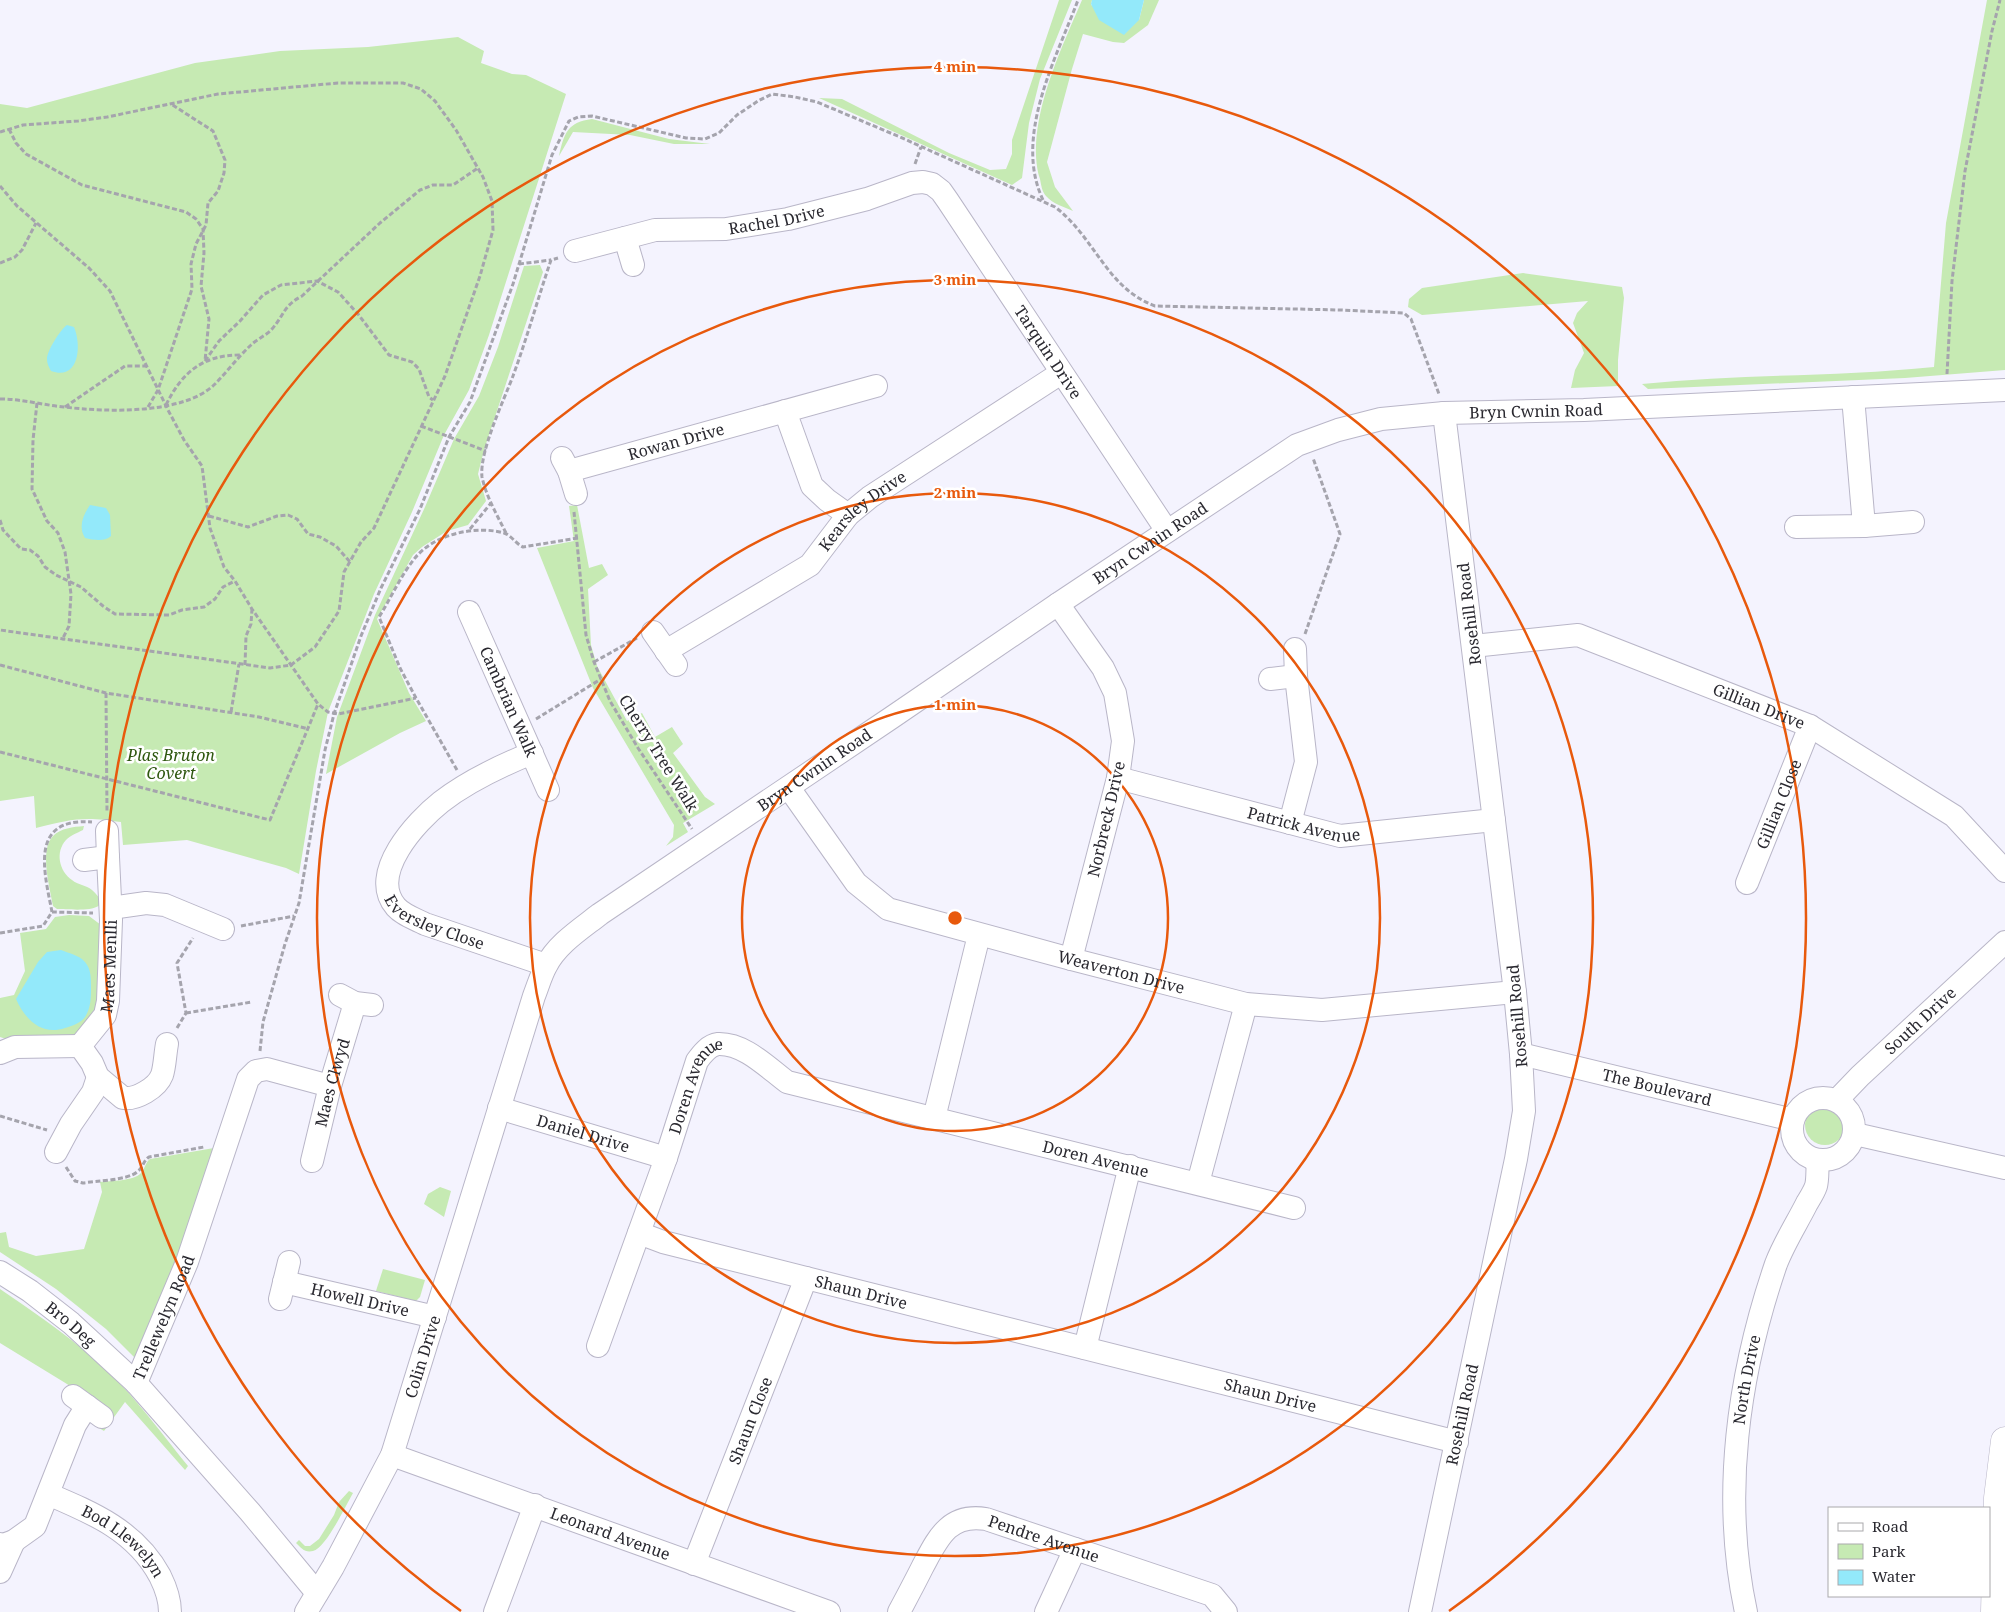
<svg xmlns="http://www.w3.org/2000/svg" width="2005" height="1612" viewBox="0 0 2005 1612" font-family="'Noto Serif',serif">
	<style>
		.green { fill: #c6eab3 }
		.water { fill: #93e9fa }
		.lines { fill: none; stroke-linecap: round; stroke-linejoin: round }
		.minor-casing { stroke: #b9b6c8; stroke-width: 24 }
		.major-casing { stroke: #b9b6c8; stroke-width: 29 }
		.path { stroke: #a5a4ad; stroke-width: 3; stroke-dasharray: 5 2.5; stroke-linecap: butt }
		.minor { stroke: #fff; stroke-width: 22 }
		.major { stroke: #fff; stroke-width: 28 }
		.ring { fill: none; stroke: #e8590c; stroke-width: 2.5 }
		.labels { text-anchor: middle; stroke-width: 5; stroke-linejoin: round; paint-order: stroke }
		.street-label { font-size: 16px; fill: #2a2930; stroke: #fff }
		.park-label { font-size: 16px; font-style: italic; fill: #2f5810; stroke: #fff }
		.centre { fill: #e8590c; stroke: #fff; stroke-width: 2.5 }
		.ring-label { font-size: 15px; text-anchor: middle; font-weight: bold; fill: #e8590c; stroke: #fff; stroke-width: 5; stroke-linejoin: round; paint-order: stroke }
	</style>
	<rect width="100%" height="100%" fill="#f4f3fe"/>
	<!-- green -->
	<g class="green">
		<path d="M1059,0H1072L1040,79L1029,123L1022,178L1012,185L819,98L842,99L949,153L990,170L1006,169L1012,154V140Z"/>
		<path d="M1082,0H1092L1091,5L1139,20L1144,0H1159L1148,25L1124,43L1113,42L1083,34L1072,69L1047,162L1055,187L1073,211C1064,207 1053,204 1046,196C1042,192 1041,184 1040,179C1024,125 1061,50 1082,0Z"/>
		<path d="M1987,0H2005V370L1905,378L1648,389L1642,384C1739,374 1837,377 1934,367L1946,223Z"/>
		<path d="M458,37L484,51L481,63L512,74L526,75L566,94L489,335L469,390L444,435L412,512L374,594L328,712L316,771L299,874L286,868L187,840L123,845L121,822C85,816 70,819 36,828L34,796L0,801V104L27,108L195,63L280,51L368,47Z"/>
		<path d="M592,119L669,139L710,144H674L630,135L573,132L559,156C564,133 568,122 592,119Z"/>
		<path d="M540,265L543,272L484,450L478,474L486,501L468,525L447,531L422,547L413,555L377,619L409,693L426,721L400,733L326,774L337,717L375,615L425,507L454,439L479,396L498,347L524,266Z"/>
		<path d="M1523,273L1622,287L1624,298L1618,360V386L1571,388L1575,370L1584,353L1573,323L1577,313L1588,301L1422,315L1408,307L1409,299L1422,288Z"/>
		<path d="M577,505L589,568L602,564L608,575L588,589L591,645L597,666L627,721L642,713L655,737L672,727L683,744L673,753L705,797L715,804L683,823L688,832L666,846L673,837L674,825L593,688L537,548L574,541L569,506Z"/>
		<path d="M84,826L83,830C77,833 71,835 66,840C55,852 59,871 72,880C78,885 86,885 92,890C120,915 70,909 57,909L53,906C50,888 39,850 53,836C61,828 73,827 84,826Z"/>
		<path d="M69,915L89,916L101,925L97,1010L95,1017L71,1039H6L0,1037V998L14,995L25,971L20,933L46,929L55,917Z"/>
		<circle cx="1825" cy="1125" r="20"/>
		<path d="M214,1148L189,1226L143,1350L134,1357L106,1329L56,1289L0,1252V1233L6,1232L9,1247L36,1256L84,1249L102,1192L100,1182C110,1181 134,1181 141,1173C145,1169 145,1163 150,1159Z"/>
		<path d="M440,1187L451,1191L444,1217L424,1204L428,1194Z"/>
		<path d="M383,1269L425,1280L420,1297L416,1301L376,1291Z"/>
		<path d="M0,1289C31,1310 63,1332 92,1357C129,1388 158,1429 188,1466L185,1470L125,1402L104,1431L99,1428L107,1413L67,1384L0,1343Z"/>
		<path d="M349,1491L353,1493C346,1505 326,1548 313,1551C305,1553 301,1548 296,1543L299,1540L305,1546H310L319,1539L334,1515L339,1502Z"/>
	</g>
	<!-- water -->
	<g class="water">
		<path d="M1092,0H1144L1139,20L1124,35L1099,20L1091,4Z"/>
		<path d="M67,325L74,327C82,346 79,381 51,371C49,367 47,364 47,359C47,351 60,330 67,325Z"/>
		<path d="M90,505L106,508L110,515L111,536C104,542 94,540 85,538C78,527 83,515 90,505Z"/>
		<path d="M61,950C68,953 79,955 85,962C91,969 91,978 91,987C91,997 91,1008 85,1017C81,1023 72,1026 65,1028C41,1036 25,1019 16,999L38,962L47,952Z"/>
	</g>
	<g class="lines">
		<!-- minor casing -->
		<g class="minor-casing">
			<g id="minor">
				<path d="M625,238L633,265"/>
				<path id="s1" d="M575,251L655,230L726,229L788,219L867,199L912,183L923,182L932,184L941,191L948,201L1167,531"/>
				<path d="M785,411L812,486L827,500L848,515"/>
				<path d="M562,458L569,471L576,494"/>
				<path id="s2" d="M569,471L876,386"/>
				<path d="M1864,526L1913,522"/>
				<path d="M1796,527L1864,526L1853,397"/>
				<path d="M1058,604L1103,668L1115,693L1123,741L1118,778L1071,959"/>
				<path id="s3" d="M469,612L548,790"/>
				<path d="M653,632L676,665"/>
				<path id="s4" d="M1473,646L1578,635L1810,726L1954,816L2005,871"/>
				<path id="s5" d="M666,651L810,565L848,515L870,497L1061,373"/>
				<path d="M1270,679L1296,676"/>
				<path id="s6" d="M532,753C500,766 468,781 441,802C417,821 367,874 396,907C403,915 415,919 425,924L546,965"/>
				<path id="s7" d="M1118,778L1340,836L1494,820"/>
				<path id="s8" d="M789,788L856,883L888,909L1071,959L1246,1004L1322,1010L1515,992"/>
				<path d="M1290,823L1306,762L1296,676L1295,649"/>
				<path d="M107,831L108,857"/>
				<path id="s9" d="M1747,883L1810,726"/>
				<path d="M111,908L146,903L165,905L223,929"/>
				<path d="M340,995L355,1003L372,1005"/>
				<path id="s10" d="M80,1046L105,1015L108,1001L111,920L108,857L84,860"/>
				<path d="M80,1046L92,1063L98,1077L123,1098C136,1100 157,1088 162,1075C165,1066 165,1054 167,1044"/>
				<path d="M0,1053L15,1047L80,1046"/>
				<path id="s11" d="M1521,1054L1793,1120"/>
				<circle cx="1823" cy="1129" r="31"/>
				<path id="s12" d="M1837,1100L1860,1076L2005,942"/>
				<path id="s13" d="M499,1108L666,1158"/>
				<path d="M934,1118L979,935"/>
				<path d="M1855,1134L2005,1168"/>
				<path d="M56,1152L71,1124L93,1092L98,1077"/>
				<path id="s14" d="M312,1161L330,1086L355,1003"/>
				<path d="M1198,1183L1246,1004"/>
				<path id="s15" d="M639,1233L663,1242L1457,1442"/>
				<path id="s16" d="M0,1272L30,1291L71,1323L136,1383L250,1512L317,1593"/>
				<path id="s17" d="M284,1282L435,1317"/>
				<path d="M280,1299L289,1262"/>
				<path id="s18" d="M598,1346L666,1158L697,1061C702,1054 709,1045 718,1044C744,1043 767,1067 787,1082L1294,1208"/>
				<path d="M1085,1348L1130,1166"/>
				<path id="s19" d="M136,1383L187,1262L248,1079L256,1071L267,1069L330,1086"/>
				<path d="M73,1396L102,1417"/>
				<path id="s20" d="M392,1455L829,1612"/>
				<path id="s21" d="M48,1494C93,1513 136,1531 160,1576C165,1586 170,1600 170,1612"/>
				<path d="M0,1544L3,1545L14,1541L35,1526L75,1425L87,1406"/>
				<path id="s22" d="M694,1564L806,1278"/>
				<path d="M0,1572L14,1541"/>
				<path id="s23" d="M306,1612L333,1567L392,1455L534,996C538,986 541,975 546,966C557,944 581,929 600,914L891,718L1058,604L1297,445L1338,430L1381,419L1444,413L1584,410L2005,390"/>
				<path d="M495,1612L535,1505"/>
				<path id="s24" d="M899,1612C907,1597 915,1582 923,1566C938,1538 949,1513 986,1519L1212,1595L1226,1612"/>
				<path d="M1046,1612L1075,1549"/>
				<path id="s25" d="M1420,1612L1516,1159L1524,1111L1521,1054L1515,992L1444,413"/>
				<path id="s26" d="M1746,1612C1721,1496 1738,1375 1776,1264C1784,1243 1797,1223 1807,1203C1810,1198 1814,1192 1816,1186C1818,1179 1817,1168 1818,1160"/>
			</g>
		</g>
		<!-- major casing -->
		<g class="major-casing">
			<path id="major" d="M1995,1612L1998,1498L2005,1441"/>
		</g>
		<!-- path -->
		<g class="path">
			<path d="M9,129L16,143L26,154L82,185L186,212L196,219L203,229L204,253L201,286L209,319L205,361"/>
			<path d="M0,132L23,125L78,121L107,117L218,94L338,83H403L421,89L435,101L456,130L483,177L492,201L493,230L480,276L445,376L374,528L361,542L344,572L339,611L315,647L291,665L270,668L0,630"/>
			<path d="M915,164L921,147"/>
			<path d="M0,186L17,206L89,268L110,291L168,410L184,440L202,466L210,528L224,567L235,581L252,609L318,704L328,712L338,714L416,698"/>
			<path d="M1043,200C1013,137 1056,59 1078,0"/>
			<path d="M0,263L15,257L22,250L36,223"/>
			<path d="M519,264L551,260"/>
			<path d="M205,361L219,341L240,321L263,295L281,285L317,281L338,292L358,314L389,355L412,362L419,369L429,397L433,400"/>
			<path d="M1947,374L1952,281L1965,171L1992,31L2000,0"/>
			<path d="M0,399C22,399 43,405 64,407C105,412 184,415 215,384C227,372 238,357 251,345C257,339 267,335 272,329C285,314 283,306 302,296L380,223L420,190L433,185H453L478,168"/>
			<path d="M37,403L33,440L32,489L47,521L58,533L65,552L71,594L69,626L62,640"/>
			<path d="M166,405C182,372 203,355 240,355"/>
			<path d="M65,407L125,366H147"/>
			<path d="M148,407L158,390L192,289L191,264L196,244L206,225L208,203L218,191L224,173L225,160L213,131L171,104"/>
			<path d="M421,426L486,451"/>
			<path d="M574,512L586,635L594,662L610,701L638,748L692,829"/>
			<path d="M209,516L248,527L277,516L288,515L297,519L308,534L320,537L336,546L350,562"/>
			<path d="M0,520L3,530L21,549L30,550L38,556L45,567L56,575L81,587L103,606L115,614L169,615L182,610L204,607L215,599L223,587L235,581"/>
			<path d="M470,529L491,503"/>
			<path d="M506,533C497,515 486,496 482,477C479,452 504,400 513,376C527,338 538,298 551,260L558,258"/>
			<path d="M1305,634L1340,534L1313,458"/>
			<path d="M594,662L637,638"/>
			<path d="M0,665L106,693L259,717L309,729"/>
			<path d="M245,665L246,636L251,624L252,609"/>
			<path d="M106,693L107,812"/>
			<path d="M231,712L239,664"/>
			<path d="M536,719L601,679"/>
			<path d="M0,752L270,820L318,704"/>
			<path d="M457,770L416,698L400,668L379,617C391,598 401,575 415,558C434,534 476,525 504,533C511,535 516,544 523,547L578,538"/>
			<path d="M52,912C44,871 29,817 92,822"/>
			<path d="M241,926L294,916"/>
			<path d="M0,933L43,926L52,912L93,913"/>
			<path d="M186,1013L252,1002"/>
			<path d="M177,1028L186,1013L177,963L193,938"/>
			<path d="M260,1051L263,1022L285,944L299,903L325,750L334,714L361,636L381,588L420,509L449,437L470,402L513,284L552,155L569,121L578,117L592,116L686,138L705,139L719,133L737,115L758,101L772,94L795,97L817,102L900,137L1055,207C1095,237 1106,288 1155,306L1341,310L1404,313L1411,319L1439,394"/>
			<path d="M0,1116L47,1130"/>
			<path d="M66,1167L75,1181L83,1183C96,1181 128,1180 137,1172C143,1168 143,1161 149,1157L204,1147"/>
		</g>
		<!-- minor -->
		<use href="#minor" class="minor"/>
		<!-- major -->
		<use href="#major" class="major"/>
	</g>
	<!-- distance rings -->
	<g class="ring">
		<circle cx="955" cy="918" r="213"/>
		<circle cx="955" cy="918" r="425"/>
		<circle cx="955" cy="918" r="638"/>
		<path d="M461 1611A851 851 0 1 1 1449 1611"/>
	</g>
	<g class="labels">
		<!-- street labels -->
		<g class="street-label">
			<text dy="6" stroke="none"><textPath href="#s1" startOffset="205">Rachel Drive</textPath></text>
			<text dy="6" stroke="none"><textPath href="#s1" startOffset="571">Tarquin Drive</textPath></text>
			<text dy="6" stroke="none"><textPath href="#s23" startOffset="1851">Bryn Cwnin Road</textPath></text>
			<text dy="6" stroke="none"><textPath href="#s2" startOffset="111">Rowan Drive</textPath></text>
			<text dy="6" stroke="none"><textPath href="#s5" startOffset="244">Kearsley Drive</textPath></text>
			<text dy="6" stroke="none"><textPath href="#s23" startOffset="1431">Bryn Cwnin Road</textPath></text>
			<text transform="translate(1469 614) rotate(-97)" y="6">Rosehill Road</text>
			<text dy="6" stroke="none"><textPath href="#s3" startOffset="98">Cambrian Walk</textPath></text>
			<text dy="6" stroke="none"><textPath href="#s4" startOffset="300">Gillian Drive</textPath></text>
			<text transform="translate(659 753) rotate(58)" y="6">Cherry Tree Walk</text>
			<text dy="6" stroke="none"><textPath href="#s23" startOffset="1026">Bryn Cwnin Road</textPath></text>
			<text dy="6" stroke="none"><textPath href="#s9" startOffset="85">Gillian Close</textPath></text>
			<text transform="translate(1106 819) rotate(-77)" y="6">Norbreck Drive</text>
			<text dy="6" stroke="none"><textPath href="#s7" startOffset="192">Patrick Avenue</textPath></text>
			<text dy="6" stroke="none"><textPath href="#s6" startOffset="271">Eversley Close</textPath></text>
			<text dy="6" stroke="none"><textPath href="#s10" startOffset="89">Maes Menlli</textPath></text>
			<text dy="6" stroke="none"><textPath href="#s8" startOffset="399">Weaverton Drive</textPath></text>
			<text transform="translate(1517 1016) rotate(-95)" y="6">Rosehill Road</text>
			<text dy="6" stroke="none"><textPath href="#s12" startOffset="115">South Drive</textPath></text>
			<text dy="6" stroke="none"><textPath href="#s14" startOffset="81">Maes Clwyd</textPath></text>
			<text dy="6" stroke="none"><textPath href="#s11" startOffset="140">The Boulevard</textPath></text>
			<text dy="6" stroke="none"><textPath href="#s18" startOffset="280">Doren Avenue</textPath></text>
			<text dy="6" stroke="none"><textPath href="#s13" startOffset="88">Daniel Drive</textPath></text>
			<text dy="6" stroke="none"><textPath href="#s18" startOffset="728">Doren Avenue</textPath></text>
			<text dy="6" stroke="none"><textPath href="#s15" startOffset="230">Shaun Drive</textPath></text>
			<text dy="6" stroke="none"><textPath href="#s17" startOffset="78">Howell Drive</textPath></text>
			<text dy="6" stroke="none"><textPath href="#s19" startOffset="71">Trellewelyn Road</textPath></text>
			<text dy="6" stroke="none"><textPath href="#s16" startOffset="88">Bro Deg</textPath></text>
			<text dy="6" stroke="none"><textPath href="#s23" startOffset="282">Colin Drive</textPath></text>
			<text dy="6" stroke="none"><textPath href="#s26" startOffset="234">North Drive</textPath></text>
			<text dy="6" stroke="none"><textPath href="#s15" startOffset="652">Shaun Drive</textPath></text>
			<text dy="6" stroke="none"><textPath href="#s25" startOffset="202">Rosehill Road</textPath></text>
			<text dy="6" stroke="none"><textPath href="#s22" startOffset="154">Shaun Close</textPath></text>
			<text dy="6" stroke="none"><textPath href="#s20" startOffset="232">Leonard Avenue</textPath></text>
			<text dy="6" stroke="none"><textPath href="#s24" startOffset="199">Pendre Avenue</textPath></text>
			<text dy="6" stroke="none"><textPath href="#s21" startOffset="90">Bod Llewelyn</textPath></text>
		</g>
		<!-- park labels -->
		<g class="park-label">
			<text x="171" y="761">Plas Bruton<tspan x="171" dy="18">Covert</tspan></text>
		</g>
	</g>
	<circle cx="955" cy="918" r="8" class="centre"/>
	<g class="ring-label">
		<text x="955" y="72">4 min</text>
		<text x="955" y="285">3 min</text>
		<text x="955" y="498">2 min</text>
		<text x="955" y="710">1 min</text>
	</g>
	<!-- legend -->
	<rect x="1828" y="1507" width="162" height="90" fill="#ffffff" stroke="#aaa9ac"/>
	<rect x="1838" y="1523" width="25" height="8" fill="#ffffff" stroke="#aaa9ac"/>
	<text x="1872" y="1532" font-size="15" fill="#2a2930">Road</text>
	<rect x="1838" y="1544" width="25" height="15" fill="#c6eab3" stroke="#aaa9ac"/>
	<text x="1872" y="1557" font-size="15" fill="#2a2930">Park</text>
	<rect x="1838" y="1570" width="25" height="15" fill="#93e9fa" stroke="#aaa9ac"/>
	<text x="1872" y="1582" font-size="15" fill="#2a2930">Water</text>
</svg>
